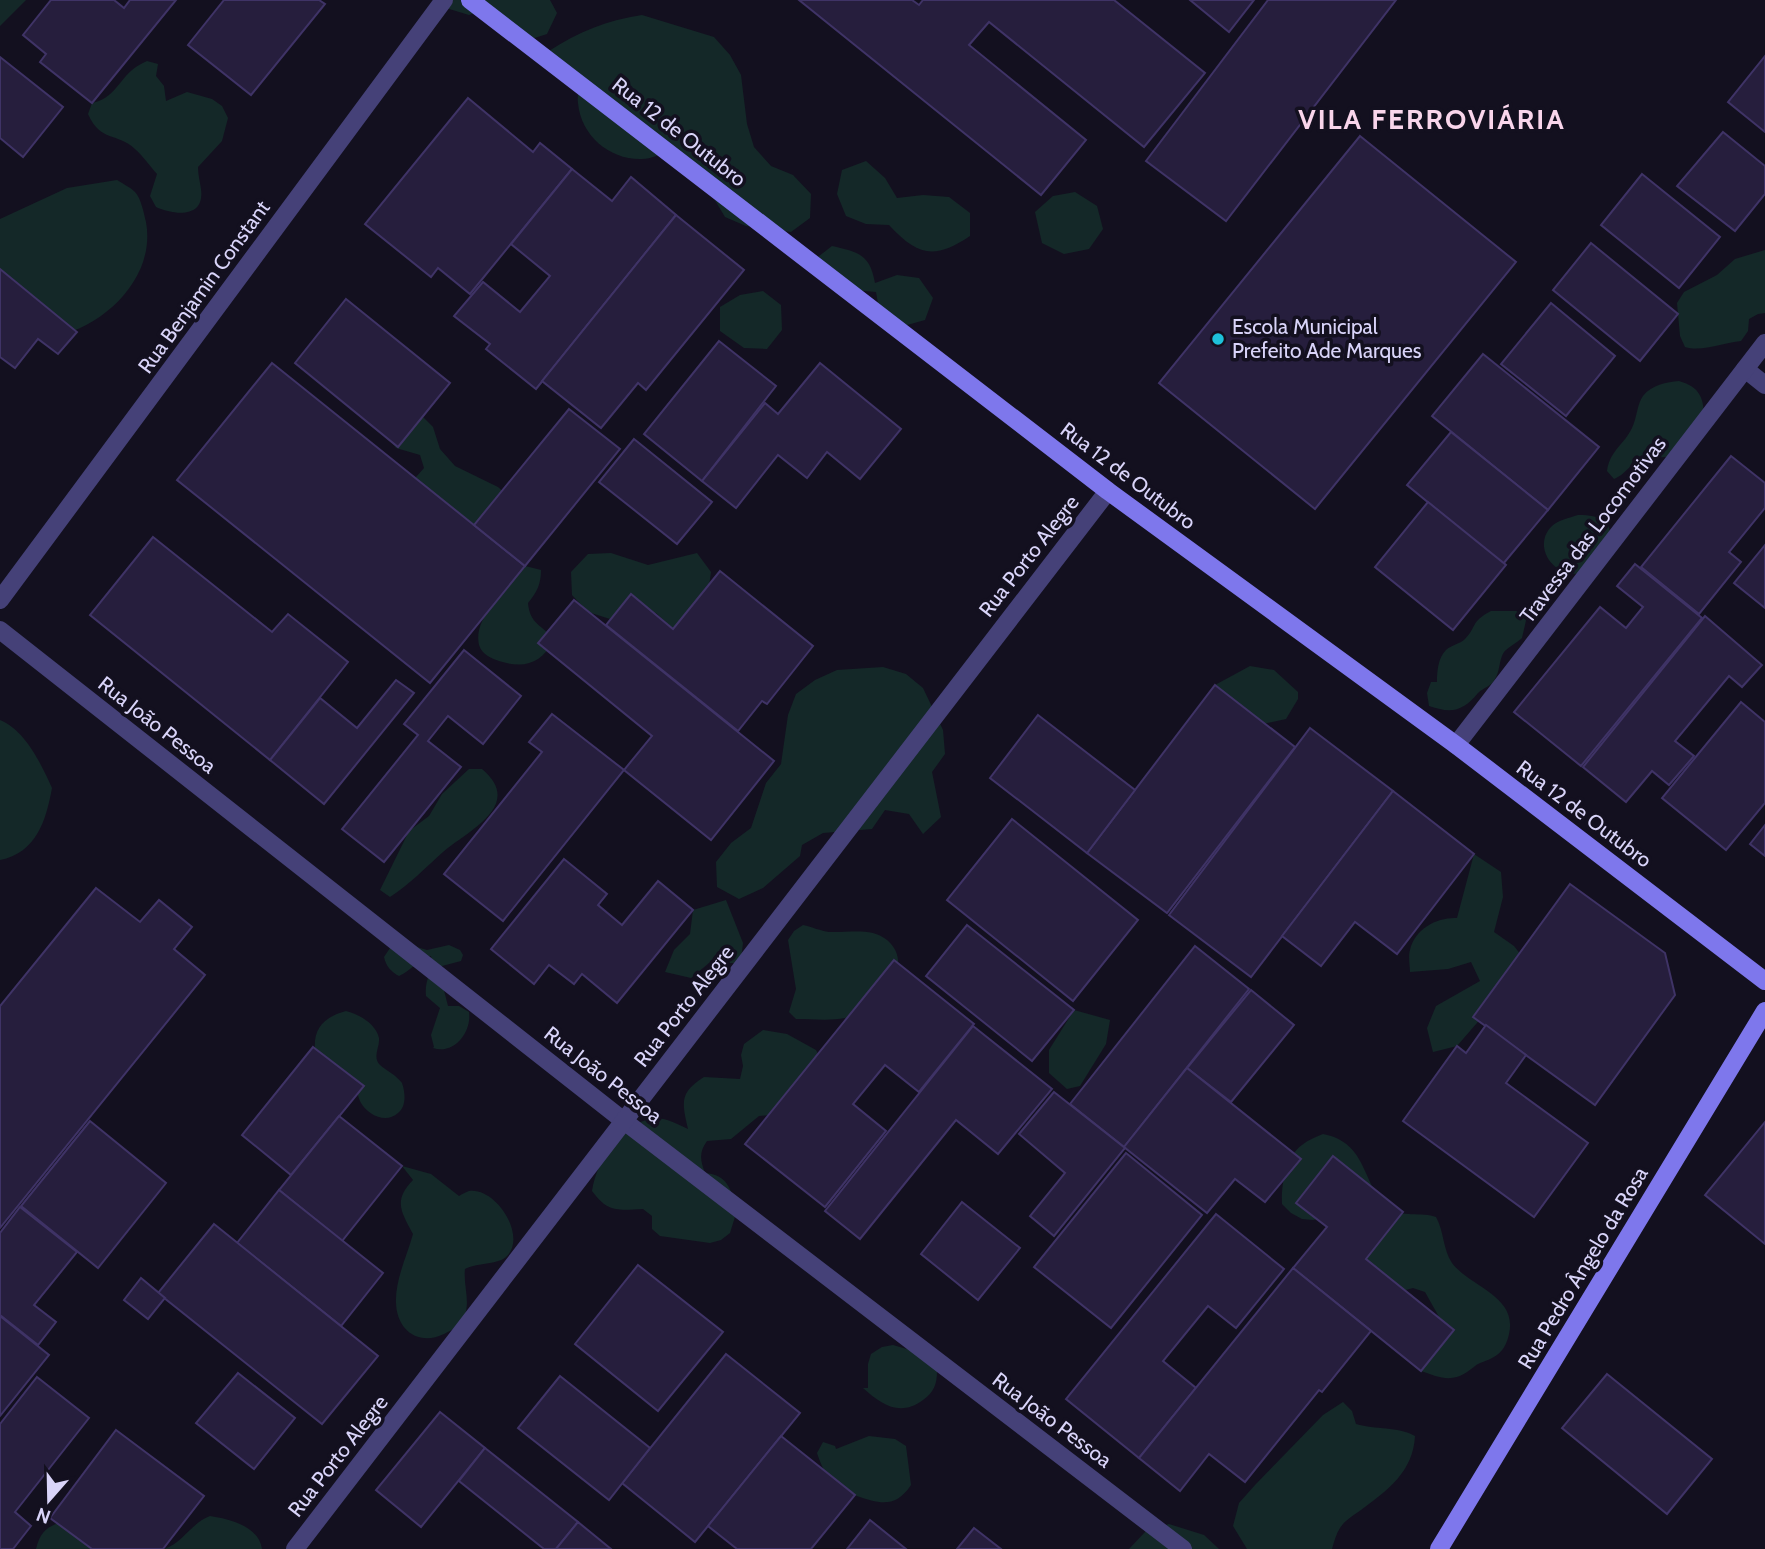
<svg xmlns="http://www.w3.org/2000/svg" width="1765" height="1549" viewBox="0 0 1765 1549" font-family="Cabin,sans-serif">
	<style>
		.green { fill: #142828 }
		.building { fill: #261e3d; stroke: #3f3366; stroke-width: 2 }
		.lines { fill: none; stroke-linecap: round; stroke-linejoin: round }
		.minor { stroke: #454178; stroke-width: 18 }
		.tertiary { stroke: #454178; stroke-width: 18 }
		.secondary { stroke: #7e77ec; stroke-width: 18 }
		.poi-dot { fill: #1ec1da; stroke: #13101f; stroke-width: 2.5 }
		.labels { text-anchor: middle; stroke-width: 7; stroke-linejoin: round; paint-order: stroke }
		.street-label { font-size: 21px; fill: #d9d4f9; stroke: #13101f }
		.poi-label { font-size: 21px; fill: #d9d4f9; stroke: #13101f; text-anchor: start }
		.district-label { font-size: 28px; font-weight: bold; letter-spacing: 2px; fill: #f9d5eb; stroke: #13101f }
	</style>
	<rect width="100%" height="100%" fill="#13101f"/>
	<!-- green -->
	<g class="green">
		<path d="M0,0H26L0,26Z"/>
		<path d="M447,0H550L557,13L547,34L522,42L492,6L469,15L446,8Z"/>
		<path d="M642,15L714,37L730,55L741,75L747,124L754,147L771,166L793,175L811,194L810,218L791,232L746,226L725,217L713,197L669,151C660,154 651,159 642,159C610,160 581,136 578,103C577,96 579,88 579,81L549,51C578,32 608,20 642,15Z"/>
		<path d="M147,61L158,64L156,76L164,86L166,101L187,92L212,99L222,106L228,118L222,141L198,167C198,175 200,182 201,189C205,219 174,215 156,207L150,196L157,174C150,166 143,156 135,149C117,132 101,143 88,114L92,103C120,97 118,73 147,61Z"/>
		<path d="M866,161L885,178L897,198L923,195L949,197L970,213V236C934,260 918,256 889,225L866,224L846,216L837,194L842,170Z"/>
		<path d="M117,180C123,184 130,187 135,192C141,198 144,214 146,222C156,276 107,324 58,336L0,295V219L67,188Z"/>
		<path d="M1075,192L1097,206L1103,229L1089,249L1064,254L1042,243L1035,212L1053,196Z"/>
		<path d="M832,246C858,252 870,254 875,283L897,275L919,278L933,298L925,320L900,327L880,315L876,292L853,290L814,260Z"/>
		<path d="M1765,250V313L1758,314L1749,319L1748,331L1741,341C1723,343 1702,352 1685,347L1680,336L1677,303L1684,292L1717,275L1735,259Z"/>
		<path d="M763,291L781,305L782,330L767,349L744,348L720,331V307L740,295Z"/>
		<path d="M1679,381C1700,387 1704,398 1704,419L1666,457C1655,458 1641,457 1632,465C1625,471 1623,475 1614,479L1607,471C1610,450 1624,445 1632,428C1637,418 1637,404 1643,396C1651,385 1667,382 1679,381Z"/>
		<path d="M417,411L433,427L440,449L455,466L498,487L516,504L511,549L493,566L409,485L424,468L420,455L396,448L382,429Z"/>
		<path d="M1578,515C1626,515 1609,543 1596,571C1587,572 1577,575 1568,573C1547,568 1535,542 1552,526C1558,520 1569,518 1578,515Z"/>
		<path d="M611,553L648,565L697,553L711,572C706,608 705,613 673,629L656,613L633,612L610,619L588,612L572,595L571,572L588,554Z"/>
		<path d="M525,566L541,570C541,584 537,592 528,603C530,625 542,624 554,640C541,664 524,669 499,661C490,658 482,654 479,645C474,622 495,602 508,588C514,581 518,573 525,566Z"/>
		<path d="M1491,611H1516L1527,616L1522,638C1517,643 1508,647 1504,652C1499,659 1500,672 1495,679C1491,687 1484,687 1478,693C1463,711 1452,714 1429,706L1427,693L1431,682H1437C1437,671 1438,658 1446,650C1451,645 1460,644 1465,639C1477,627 1470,622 1491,611Z"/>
		<path d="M1250,666L1274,670L1298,692V699L1286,719L1263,724L1240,715L1215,685Z"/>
		<path d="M883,667L906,674L923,688L943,730L945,754L932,772L941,817L923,834L909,814L885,810L872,829L823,833L802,845L800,856L763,888L739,899L717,887L716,862L731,843L751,828L766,783L781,764L788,715L796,694L815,680L837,670Z"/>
		<path d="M0,720C26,731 41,764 52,788C46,821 36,853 0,860Z"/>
		<path d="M469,769H482C525,805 468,831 443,852C425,868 410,884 390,897L380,890L409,831L429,816L442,794Z"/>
		<path d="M1474,854L1501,872L1503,897L1494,932L1514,946L1528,964L1457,1046L1433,1052L1427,1028L1436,1006L1480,981L1471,962L1448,969L1410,972C1410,966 1408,956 1410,950C1415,928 1438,917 1457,918Z"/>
		<path d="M726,900L743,943L740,967L733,963H709L691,978L665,972L674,950L690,934L693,910Z"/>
		<path d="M803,925C812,927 821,931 829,932C848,933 872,927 887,940C919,967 875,1012 845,1018C830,1021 812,1019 796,1019L789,1012L796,989L788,940L794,931Z"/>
		<path d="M410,945L427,950L449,945L460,950L463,955L461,961L442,966L439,971L448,1006H459L469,1012C472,1032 454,1055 433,1048L434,1047L431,1035L440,1008L426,996C424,979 434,970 431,956C419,958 411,971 399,976C391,972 386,966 384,957L390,948Z"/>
		<path d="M1074,1010L1110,1020L1106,1044L1080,1086L1067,1089L1049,1073V1050Z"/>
		<path d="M346,1011C359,1014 376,1024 379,1038C380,1047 372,1057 380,1065C387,1071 396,1075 402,1083C405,1092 407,1106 398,1113C386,1124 368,1115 361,1103C358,1098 358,1092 355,1088C348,1076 325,1061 315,1051C313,1028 324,1017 346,1011Z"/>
		<path d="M763,1030L787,1034L816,1050L832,1083L771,1115L759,1116L731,1139L707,1141C699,1152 700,1160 705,1173C728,1175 729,1188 738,1207L730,1233L721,1240L710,1243L660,1236L652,1229V1216L643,1209C618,1210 608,1213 592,1191C597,1161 618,1125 651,1119C663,1116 677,1124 688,1129C682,1102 679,1093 704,1077L740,1079L743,1066L741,1055L744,1044Z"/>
		<path d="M1323,1134C1369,1143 1361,1185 1389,1209C1400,1217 1423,1212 1436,1217C1444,1231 1443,1250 1452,1263C1470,1287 1518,1296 1509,1334C1505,1352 1497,1357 1480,1363C1475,1365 1472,1369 1467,1372C1451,1383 1438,1377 1421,1371L1416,1360L1443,1324L1425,1292L1413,1288L1402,1291L1370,1270L1366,1259L1372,1241L1325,1217L1313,1220L1302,1219L1291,1213L1282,1204C1281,1185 1286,1156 1302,1145C1308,1140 1316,1137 1323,1134Z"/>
		<path d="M402,1166L431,1174L459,1196C462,1194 466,1192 469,1191C496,1187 527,1236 507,1256C499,1265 479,1262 465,1269C463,1285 471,1302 464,1317C460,1327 453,1329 444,1334C419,1346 397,1331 396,1303C395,1280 407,1256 413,1234C401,1211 393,1201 413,1180Z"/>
		<path d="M893,1345L917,1352L937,1371C937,1384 934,1392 923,1400C900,1417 882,1405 863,1388H868V1364L871,1354L882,1347Z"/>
		<path d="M1343,1402L1352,1411L1356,1424C1376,1430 1397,1426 1415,1436C1413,1472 1388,1490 1361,1510C1354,1515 1345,1520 1340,1528C1336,1534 1334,1542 1332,1549H1247L1233,1526L1239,1503L1255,1485L1323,1415Z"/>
		<path d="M869,1436L895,1439L906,1446L911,1485C896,1508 880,1504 857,1496C852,1494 846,1494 841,1491C828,1481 822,1468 817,1453L823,1442L835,1446L836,1449Z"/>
		<path d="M210,1516C229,1519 259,1526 262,1549H164C183,1543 191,1523 210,1516Z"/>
		<path d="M69,1519L163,1549H36C41,1528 50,1526 69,1519Z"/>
		<path d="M1169,1524L1204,1535L1219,1549H1129L1146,1531Z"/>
	</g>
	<!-- building -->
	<g class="building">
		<path d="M51,0H114L124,8L130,0H176L92,103L40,62L46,54L23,35Z"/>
		<path d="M224,0H319L325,4L251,95L188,45Z"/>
		<path d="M799,0H912L919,5L923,0H1114L1205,73L1144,147L989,22L969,45L1086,140L1041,195Z"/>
		<path d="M1190,0H1254L1229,32Z"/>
		<path d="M1268,0H1396L1226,221L1146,161Z"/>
		<path d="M1765,56V132L1728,102Z"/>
		<path d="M0,57L63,107L23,157L0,138Z"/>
		<path d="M468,98L533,152L540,143L572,169L470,294L438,268L431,277L365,224Z"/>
		<path d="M1723,132L1765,166V194L1735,231L1677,186Z"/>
		<path d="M1360,136L1516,262L1315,509L1159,383Z"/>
		<path d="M572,169L612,201L631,177L676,215L536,389L486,349L490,344L454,316L483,282L520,312L550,276L511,244Z"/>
		<path d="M1642,174L1720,237L1679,288L1601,225Z"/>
		<path d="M676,215L744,270L646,390L638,383L601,428L542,381Z"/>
		<path d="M1591,243L1678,314L1640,361L1553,290Z"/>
		<path d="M0,269L77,332L58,354L38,339L15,368L0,357Z"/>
		<path d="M346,299L450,383L398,447L295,363Z"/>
		<path d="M1551,303L1615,356L1566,416L1501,364Z"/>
		<path d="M719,341L776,386L702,481L644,434Z"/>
		<path d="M1483,354L1599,447L1548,510L1432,416Z"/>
		<path d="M272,363L525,566L430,683L177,480Z"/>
		<path d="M820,363L901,429L860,479L827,452L807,478L778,455L736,508L702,481L765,403L778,414Z"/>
		<path d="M569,409L620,449L525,566L474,525Z"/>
		<path d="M1451,432L1548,510L1503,564L1407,485Z"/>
		<path d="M634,439L712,502L677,544L599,482Z"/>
		<path d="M1731,456L1765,483V508L1729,552L1741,562L1699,614L1641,567Z"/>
		<path d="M1428,502L1506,565L1453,630L1375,567Z"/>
		<path d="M153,537L272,632L288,614L348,662L270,760L90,615Z"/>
		<path d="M1765,545V608L1734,583Z"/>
		<path d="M1635,564L1702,618L1581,766L1514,712L1600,607L1626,628L1643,607L1617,586Z"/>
		<path d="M720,571L813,646L767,704L762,701L738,731L606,625L631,594L673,629Z"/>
		<path d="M574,600L774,761L711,840L624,770L652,736L538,643Z"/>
		<path d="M1705,616L1762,665L1742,687L1729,676L1675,741L1694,756L1669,785L1652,771L1626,802L1583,767Z"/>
		<path d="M464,650L521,696L483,744L448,716L428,741L461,767L384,862L342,829L418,735L404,724Z"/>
		<path d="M396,680L414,693L324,804L270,760L320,698L357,728Z"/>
		<path d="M1215,685L1295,747L1167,913L1087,853Z"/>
		<path d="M1741,702L1765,722V803L1726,850L1662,798Z"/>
		<path d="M552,714L624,770L503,921L444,874L542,752L529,742Z"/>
		<path d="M1038,715L1135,790L1087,853L990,778Z"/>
		<path d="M1310,728L1393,791L1251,977L1169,915Z"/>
		<path d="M1393,791L1474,854L1397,954L1355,922L1321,966L1282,936Z"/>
		<path d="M1012,819L1138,920L1073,1001L947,900Z"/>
		<path d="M1765,825V856L1750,844Z"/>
		<path d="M564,859L607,894L598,905L622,925L658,881L693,910L617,1003L582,974L574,984L549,965L534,984L491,949Z"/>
		<path d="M1570,884L1665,953L1675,995L1595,1105L1473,1017Z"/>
		<path d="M96,888L140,922L159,900L192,927L174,949L205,975L0,1228V1006Z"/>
		<path d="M967,925L1074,1010L1032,1061L926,976Z"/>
		<path d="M1195,946L1249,989L1124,1147L1070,1104Z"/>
		<path d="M894,960L974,1024L919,1092L885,1065L853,1104L886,1131L825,1207L745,1144Z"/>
		<path d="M1251,990L1294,1025L1231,1102L1187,1068Z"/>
		<path d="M1486,1025L1526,1055L1506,1083L1588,1143L1534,1217L1403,1121L1457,1046L1466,1053Z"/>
		<path d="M973,1026L1052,1089L998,1154L956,1120L860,1239L825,1211Z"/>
		<path d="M313,1047L364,1086L291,1175L242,1135Z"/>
		<path d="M1187,1068L1301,1159L1265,1202L1235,1179L1207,1213L1124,1147Z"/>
		<path d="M1054,1092L1125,1148L1054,1236L1030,1216L1065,1173L1019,1134Z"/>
		<path d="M339,1116L402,1166L342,1241L279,1190Z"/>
		<path d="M90,1121L166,1183L98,1268L21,1206Z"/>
		<path d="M1765,1122V1244L1705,1195Z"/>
		<path d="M1126,1153L1202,1215L1111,1328L1034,1267Z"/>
		<path d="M1333,1156L1403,1212L1366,1259L1454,1330L1421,1371L1293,1268L1327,1227L1296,1203Z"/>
		<path d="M279,1190L383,1273L341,1326L237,1243Z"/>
		<path d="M962,1202L1020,1248L978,1300L921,1254Z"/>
		<path d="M20,1207L77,1252L34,1305L56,1322L38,1345L0,1315V1233Z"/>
		<path d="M1216,1214L1284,1269L1236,1328L1208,1306L1163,1361L1196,1388L1139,1458L1066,1399Z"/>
		<path d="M214,1224L378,1356L322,1424L158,1293Z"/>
		<path d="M638,1265L723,1332L658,1411L575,1344Z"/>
		<path d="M1293,1268L1371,1331L1322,1392L1319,1390L1245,1482L1209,1454L1180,1491L1139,1458Z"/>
		<path d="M141,1278L165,1298L148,1319L124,1300Z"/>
		<path d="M0,1316L49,1355L0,1416Z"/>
		<path d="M726,1354L800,1413L695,1542L622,1483Z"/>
		<path d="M238,1373L295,1418L254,1469L196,1423Z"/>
		<path d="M1607,1374L1712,1459L1667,1514L1562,1428Z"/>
		<path d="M560,1376L650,1448L609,1500L518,1428Z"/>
		<path d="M37,1377L89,1418L15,1512L31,1526L13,1549H0V1424Z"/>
		<path d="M440,1412L485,1448L421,1527L376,1490Z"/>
		<path d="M116,1430L204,1496L163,1549H92L50,1518Z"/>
		<path d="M781,1436L855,1495L811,1549H737L708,1526Z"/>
		<path d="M485,1448L578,1522L556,1549H544L459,1481Z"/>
		<path d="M870,1520L906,1549H847Z"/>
		<path d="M578,1522L611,1549H556Z"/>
		<path d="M974,1528L1001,1549H957Z"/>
	</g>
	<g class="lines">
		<!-- minor -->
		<g class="minor">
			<path d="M1745,369L1765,385"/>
			<path d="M0,630L624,1121L1183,1549"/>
			<path d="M1456,745L1765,343"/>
			<path d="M295,1549L1108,491"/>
		</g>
		<!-- tertiary -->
		<path class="tertiary" d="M0,600L444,0"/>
		<!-- secondary -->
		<g class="secondary">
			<path d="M470,0L1108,491L1456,745L1765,981"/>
			<path d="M1439,1549L1765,1011"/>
		</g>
	</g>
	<!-- markers -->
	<circle class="poi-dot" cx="1218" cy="339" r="7"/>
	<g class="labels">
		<!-- street labels -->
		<g class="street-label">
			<text transform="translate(679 132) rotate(38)" y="7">Rua 12 de Outubro</text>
			<text transform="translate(204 287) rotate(-54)" y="7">Rua Benjamin Constant</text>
			<text transform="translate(1128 476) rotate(37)" y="7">Rua 12 de Outubro</text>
			<text transform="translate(1593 530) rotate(-53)" y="7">Travessa das Locomotivas</text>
			<text transform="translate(1029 556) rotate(-52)" y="7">Rua Porto Alegre</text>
			<text transform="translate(157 725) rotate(38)" y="7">Rua João Pessoa</text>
			<text transform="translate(1584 814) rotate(37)" y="7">Rua 12 de Outubro</text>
			<text transform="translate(684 1006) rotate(-52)" y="7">Rua Porto Alegre</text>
			<text transform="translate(603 1075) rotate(38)" y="7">Rua João Pessoa</text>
			<text transform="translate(1583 1268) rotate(-59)" y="7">Rua Pedro Ângelo da Rosa</text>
			<text transform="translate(1052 1420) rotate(37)" y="7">Rua João Pessoa</text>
			<text transform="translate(338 1456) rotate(-52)" y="7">Rua Porto Alegre</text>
		</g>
		<!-- poi labels -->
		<g class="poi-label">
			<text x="1232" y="334">Escola Municipal<tspan x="1232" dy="24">Prefeito Ade Marques</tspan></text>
		</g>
		<!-- district labels -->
		<g class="district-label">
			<text x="1432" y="129">VILA FERROVIÁRIA</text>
		</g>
	</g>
	<!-- north arrow -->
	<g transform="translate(49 1500) rotate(200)" stroke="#13101f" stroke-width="5" paint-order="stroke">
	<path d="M0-5L12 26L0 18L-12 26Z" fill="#d9d4f9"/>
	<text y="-10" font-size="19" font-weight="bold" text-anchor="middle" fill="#d9d4f9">N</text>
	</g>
</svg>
